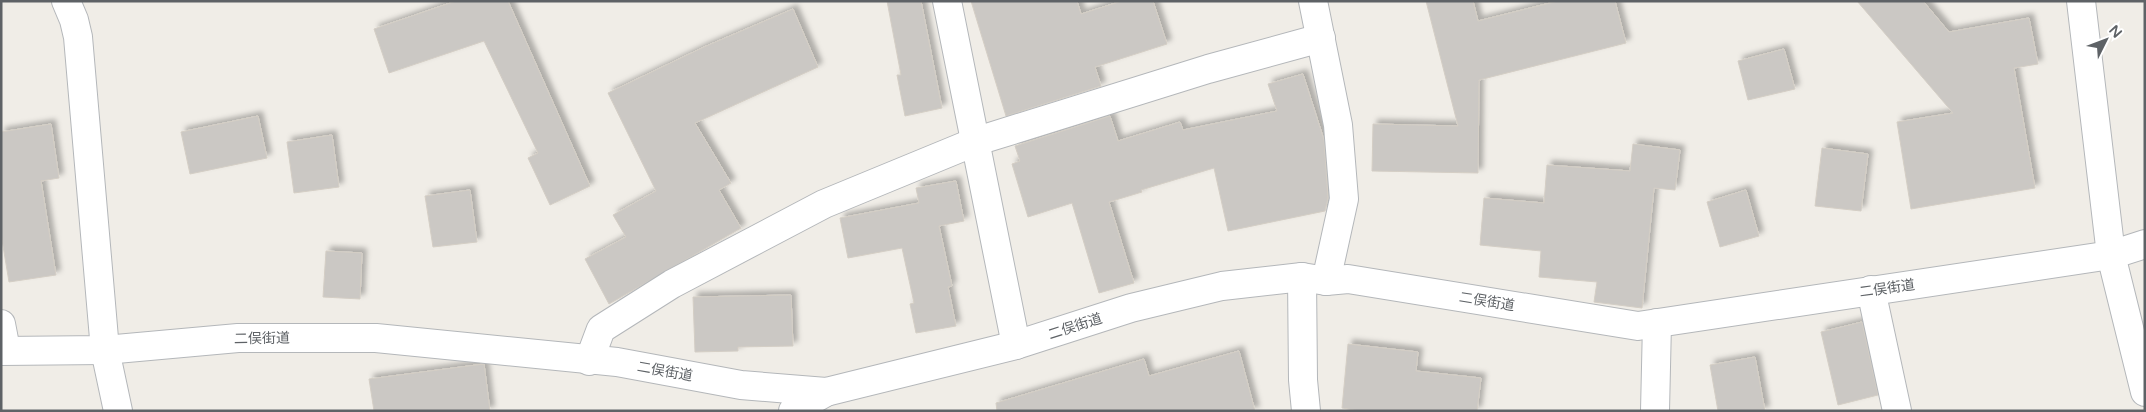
<svg xmlns="http://www.w3.org/2000/svg" width="2146" height="412" viewBox="0 0 2146 412" font-family="'Varela Round','Noto Sans JP',sans-serif">
	<style>
		.building { fill: #cbc8c4; stroke: #d4cec5; filter: url(#shadow) }
		.lines { fill: none; stroke-linecap: round; stroke-linejoin: round }
		.minor-casing { stroke: #b4b7ba; stroke-width: 30 }
		.tertiary-casing { stroke: #b4b7ba; stroke-width: 30 }
		.minor { stroke: #fff; stroke-width: 28 }
		.tertiary { stroke: #fff; stroke-width: 28 }
		.labels { text-anchor: middle; stroke-width: 4; stroke-linejoin: round; paint-order: stroke }
		.street-label { font-size: 14px; fill: #5e6266; stroke: #fff }
	</style>
	<defs>
		<filter id="shadow"><feDropShadow dx="4.5" dy="-4.5" stdDeviation="2.5" flood-color="#0004"/></filter>
	</defs>
	<rect width="100%" height="100%" fill="#f0ede7"/>
	<!-- building -->
	<g class="building">
		<path d="M456,1H508L590,186L550,205L528,158L538,153L484,41L389,73L374,29Z"/>
		<path d="M887,1H921L942,108L905,116L897,75H901Z"/>
		<path d="M971,1H1077L1081,14L1122,1H1153L1167,44L1095,67L1101,86L1006,116Z"/>
		<path d="M1426,1H1473L1478,21L1558,1H1615L1626,43L1479,80L1478,173L1372,171L1373,124L1458,126Z"/>
		<path d="M1857,1H1923L1949,32L2029,18L2038,64L2014,68L2035,188L1911,209L1897,122L1953,113Z"/>
		<path d="M793,9L818,67L695,123L731,183L719,190L741,228L609,304L585,259L626,237L613,215L656,191L608,93L704,47Z"/>
		<path d="M1784,49L1795,89L1748,100L1738,61Z"/>
		<path d="M1303,74L1324,140L1328,198L1325,211L1228,231L1214,168L1141,190L1142,192L1109,202L1134,283L1099,293L1072,203L1028,217L1012,164L1020,161L1015,146L1110,116L1118,141L1180,122L1183,130L1277,111L1268,84Z"/>
		<path d="M258,116L267,158L190,174L181,132Z"/>
		<path d="M51,124L59,178L41,181L56,275L9,282L1,234V132Z"/>
		<path d="M332,135L339,187L294,193L287,142Z"/>
		<path d="M1633,144L1680,150L1675,190L1654,188L1642,308L1594,302L1597,282L1539,277L1541,251L1480,245L1484,198L1544,203L1547,165L1630,171Z"/>
		<path d="M1822,148L1868,154L1861,211L1815,206Z"/>
		<path d="M956,181L964,221L939,226L952,286L948,287L956,326L916,333L910,304L914,303L902,248L848,258L840,218L919,203L916,188Z"/>
		<path d="M470,190L477,242L433,247L425,196Z"/>
		<path d="M1746,190L1759,236L1720,247L1707,202Z"/>
		<path d="M326,251L362,253L360,299L323,297Z"/>
		<path d="M791,295L793,346L738,347V351L695,352L693,297Z"/>
		<path d="M1862,322L1878,395L1838,405L1821,332Z"/>
		<path d="M1348,344L1418,352L1416,371L1481,378L1477,411H1360L1342,408Z"/>
		<path d="M1239,351L1255,411H997L996,403L1144,359L1149,376Z"/>
		<path d="M1755,357L1765,411H1718L1710,365Z"/>
		<path d="M484,364L490,411H374L369,379Z"/>
	</g>
	<g class="lines">
		<!-- minor casing -->
		<g class="minor-casing">
			<g id="minor">
				<path d="M947,1L1016,345"/>
				<path d="M1313,1L1338,125L1344,199L1326,281"/>
				<path d="M1302,277L1303,380L1306,411"/>
				<path d="M1871,290L1897,411"/>
				<path d="M1,324L6,350"/>
				<path d="M589,361L601,329L672,284L824,204L977,141L1208,69L1321,38"/>
				<path d="M793,411L826,392"/>
				<path d="M1655,411L1657,323"/>
			</g>
		</g>
		<!-- tertiary casing -->
		<g class="tertiary-casing">
			<g id="tertiary">
				<path d="M66,1L74,20L78,37L105,350L118,411"/>
				<path d="M2081,1L2111,255L2145,392"/>
				<path d="M1,351L105,350L238,338H376L617,362L741,385L826,392L1016,345L1131,308L1222,286L1302,277L1326,281L1348,279L1638,326L2111,255L2145,244"/>
			</g>
		</g>
		<!-- minor -->
		<use href="#minor" class="minor"/>
		<!-- tertiary -->
		<use href="#tertiary" class="tertiary"/>
	</g>
	<g class="labels">
		<!-- street labels -->
		<g class="street-label">
			<text transform="translate(1887 288) rotate(-8)" y="5">二俣街道</text>
			<text transform="translate(1487 301) rotate(9)" y="5">二俣街道</text>
			<text transform="translate(1075 326) rotate(-18)" y="5">二俣街道</text>
			<text transform="translate(262 338) rotate(-1)" y="5">二俣街道</text>
			<text transform="translate(665 371) rotate(10)" y="5">二俣街道</text>
		</g>
	</g>
	<!-- border -->
	<rect width="2146" height="412" fill="none" stroke="#5e6266" stroke-width="5"/>
	<!-- north arrow -->
	<g transform="translate(2106 40) rotate(48)" stroke="#ffffff" stroke-width="4" paint-order="stroke">
	<path d="M0-4L9 19L0 12L-9 19Z" fill="#5e6266"/>
	<text y="-8" font-size="14" font-weight="bold" text-anchor="middle" fill="#5e6266">N</text>
	</g>
</svg>
